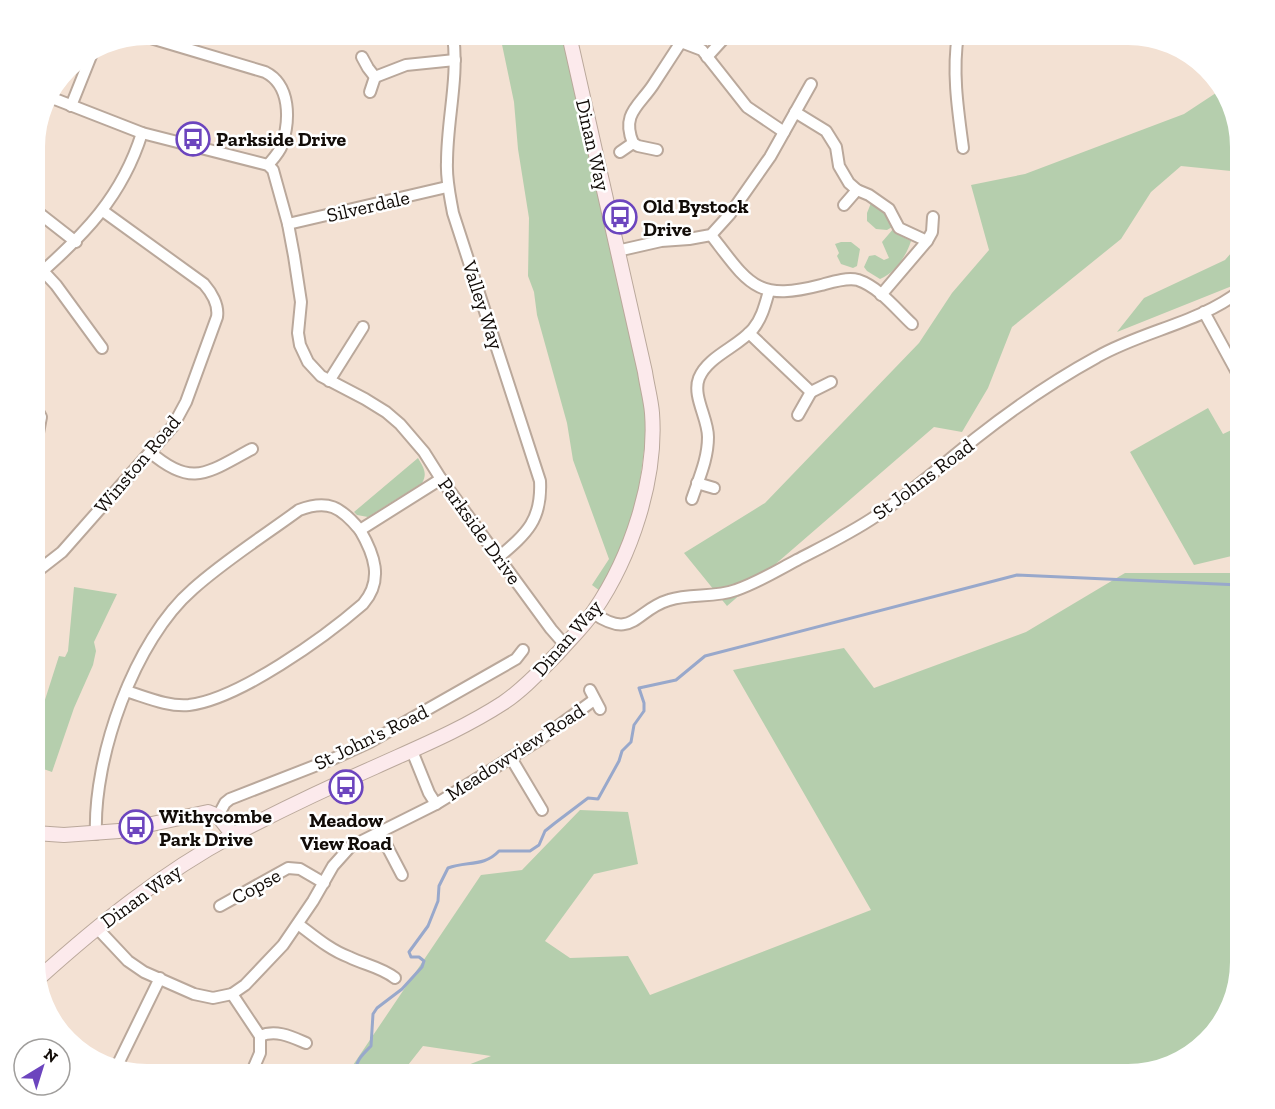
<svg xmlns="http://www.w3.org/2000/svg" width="1275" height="1109" viewBox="0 0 1275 1109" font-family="'Zilla Slab',serif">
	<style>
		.green { fill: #b5cead }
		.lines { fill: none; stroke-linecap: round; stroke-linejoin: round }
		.stream { stroke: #98a8cb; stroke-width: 3 }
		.street-casing { stroke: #baa89b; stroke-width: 14 }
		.secondary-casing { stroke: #baa89b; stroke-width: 16 }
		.street { stroke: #fff; stroke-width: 10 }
		.secondary { stroke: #fceaec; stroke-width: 14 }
		.labels { text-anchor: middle; stroke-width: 5; stroke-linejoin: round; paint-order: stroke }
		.poi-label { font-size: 20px; font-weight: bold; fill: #120c08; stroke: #fff; text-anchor: start }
		.street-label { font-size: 20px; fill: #120c08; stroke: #fff }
	</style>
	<rect width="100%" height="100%" fill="#f3e1d3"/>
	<!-- green -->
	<g class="green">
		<path d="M500,35H563L642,386L646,425L645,443L638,497L624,545L600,591L592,585L609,559L573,460L567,423L537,315L534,292L528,276L529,218L518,149L514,102Z"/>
		<path d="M1222,89C1240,115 1240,147 1240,178L1231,171L1181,166L1151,192L1121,239L1012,327L988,388L962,432L934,427L727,606L684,553L765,503L919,343L952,293L989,250L971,185L1025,174L1184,114Z"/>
		<path d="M871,203C883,210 888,213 892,227L887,230L876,229L867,221V213Z"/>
		<path d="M894,228L901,236L911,241C907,255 894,274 880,279L867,271L864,267L869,256L875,255L884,260L889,258L882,242Z"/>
		<path d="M841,242H851L860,249L857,266L853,268L841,264L837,256L839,253L835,244Z"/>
		<path d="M1240,243V279L1232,286L1117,332L1144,298L1225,260Z"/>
		<path d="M1208,408L1223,434L1240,426V554L1194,565L1130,452Z"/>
		<path d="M418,458C423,467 428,473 422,483L368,517L357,515L354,512Z"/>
		<path d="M1125,573H1240V969L1208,1041L1171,1066L1128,1074H445L491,1056L423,1046L401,1074H347L481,875L522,870L580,810L628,812L638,864L594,874L545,941L570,958L628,956L650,995L871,910L733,670L844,648L874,688L1026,632Z"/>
		<path d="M74,587L117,594L94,642L96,651L93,665L74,708L52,772L35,766V731L59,656L65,657L68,651Z"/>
	</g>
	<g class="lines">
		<!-- stream -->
		<path class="stream" d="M356,1074C355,1061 362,1055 371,1046L373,1014L377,1008L402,989L422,967L424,961L419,957H411L409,952L428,926L438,901L439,886L448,868C467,861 484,867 499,851H530L539,845L545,831L555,823L588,798L598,799L619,761L622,751L631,742L634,725L644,711V703L639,688L676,680L705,656L1017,575L1240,585"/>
		<!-- street casing -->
		<g class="street-casing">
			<g id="street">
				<path d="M453,35C459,78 447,119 447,162C446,180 450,196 453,213L540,481C542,520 527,533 499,557"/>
				<path d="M670,35L681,42L702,50L747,107L784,132"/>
				<path d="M958,35C952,72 958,111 963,148"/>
				<path d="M144,36L265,72C291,85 290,120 282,145C279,153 273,159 268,165"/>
				<path d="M362,57L368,68L375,77L406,65L455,60"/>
				<path d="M707,57L727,35"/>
				<path d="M370,92L375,77"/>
				<path d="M47,96L142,133L268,165L273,170L288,224L294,256L301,302L298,333L300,345L308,362L321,376L365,399L386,412L400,424L424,452L441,479L551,629L565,645"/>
				<path d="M71,106L91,56"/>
				<path d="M795,112L826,131L836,147L839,166L849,183L857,190L869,195L889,209L899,228L927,241"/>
				<path d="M633,143C621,114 639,106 653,85C662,71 672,56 681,42"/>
				<path d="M620,152L633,143L638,146L657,150"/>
				<path d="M844,205L857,190"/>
				<path d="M35,210L76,242"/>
				<path d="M288,224L447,187"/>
				<path d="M711,235C749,284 756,302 821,285C832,282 847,277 858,280C879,287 896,309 912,324"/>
				<path d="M617,251L661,241L689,239L711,235L730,214L770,157L811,84"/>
				<path d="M43,271L56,285L102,348"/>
				<path d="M35,278C84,235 122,197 142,133"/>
				<path d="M881,295L927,241L932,232L933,217"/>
				<path d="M1204,312L1240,378"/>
				<path d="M749,333L811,392L831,382"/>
				<path d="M329,381L363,327"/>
				<path d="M798,415L811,392"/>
				<path d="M35,449L41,417L35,406"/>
				<path d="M150,452C193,489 208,472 252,449"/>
				<path d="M697,483L714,488"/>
				<path d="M692,499C699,478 708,459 708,437C708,418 692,396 699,378C708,356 738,347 753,329C762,318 765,305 769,291"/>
				<path d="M35,573L62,552L173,426L186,402L217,317C219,305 211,292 204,284L103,211"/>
				<path d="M593,613C634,641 635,610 669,600C690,593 715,598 736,590C757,583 778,570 797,560C824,546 851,533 876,516C912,492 943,464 976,438C1014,408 1055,380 1097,357C1142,331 1199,323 1240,291"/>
				<path d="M590,690L600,709"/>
				<path d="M126,691C146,697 168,707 189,705C239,699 325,637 363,604C384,580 374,554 360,530"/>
				<path d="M412,751L429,793L436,804"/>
				<path d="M511,758L542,810"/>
				<path d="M218,816L225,803L230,799L335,758L370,742L516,659L523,650"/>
				<path d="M380,833L402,875"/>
				<path d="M96,834C93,758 134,640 193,589C224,561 265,535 299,510C328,499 341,507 360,530L441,479"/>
				<path d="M220,906L288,868L300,869L324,883"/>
				<path d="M298,924C314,936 330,950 349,957C365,965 381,967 395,978"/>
				<path d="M97,928L128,961L144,972L194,994L213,998L232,994L245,985L283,945L313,901L333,866L350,847L436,804L475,780L539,740L594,700"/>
				<path d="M232,994L260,1036V1053L251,1074"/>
				<path d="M260,1036C276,1029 292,1037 306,1043"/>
				<path d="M116,1068L160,978"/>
			</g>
		</g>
		<!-- secondary casing -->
		<g class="secondary-casing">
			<g id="secondary">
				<path d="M35,833L64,835L119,831L208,812L218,816L233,835"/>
				<path d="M39,978C98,925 162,873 233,835C279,811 327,788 375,767C419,747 463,729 503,703C524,689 541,670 558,653C570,639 584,626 594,611C631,557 657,479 652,413C651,400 647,386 645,372L569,35"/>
			</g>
		</g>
		<!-- street -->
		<use href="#street" class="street"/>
		<!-- secondary -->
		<use href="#secondary" class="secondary"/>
	</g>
	<!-- icons -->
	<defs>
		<g id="bus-ring" transform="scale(1.725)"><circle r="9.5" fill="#fff" stroke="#6c45be" stroke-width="1.5"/><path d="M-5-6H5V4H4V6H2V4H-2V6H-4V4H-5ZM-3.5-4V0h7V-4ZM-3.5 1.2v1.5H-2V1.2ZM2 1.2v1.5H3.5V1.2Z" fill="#6c45be"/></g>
	</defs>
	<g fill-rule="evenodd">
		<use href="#bus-ring" x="193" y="139"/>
		<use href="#bus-ring" x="620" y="217"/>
		<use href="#bus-ring" x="346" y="787"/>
		<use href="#bus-ring" x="136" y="827"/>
	</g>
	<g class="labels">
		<!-- poi labels -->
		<g class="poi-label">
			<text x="216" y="146">Parkside Drive</text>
			<text x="643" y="213">Old Bystock<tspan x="643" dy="23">Drive</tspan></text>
			<text x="159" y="823">Withycombe<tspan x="159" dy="23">Park Drive</tspan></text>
			<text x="346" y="827" text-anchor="middle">Meadow<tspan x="346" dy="23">View Road</tspan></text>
		</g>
		<!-- street labels -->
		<g class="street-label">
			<text transform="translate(593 145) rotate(77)" y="7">Dinan Way</text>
			<text transform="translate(368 206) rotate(-13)" y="7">Silverdale</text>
			<text transform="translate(483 305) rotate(72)" y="7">Valley Way</text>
			<text transform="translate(137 464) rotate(-50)" y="7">Winston Road</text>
			<text transform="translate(923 479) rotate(-37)" y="7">St Johns Road</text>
			<text transform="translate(480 531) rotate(54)" y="7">Parkside Drive</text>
			<text transform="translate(567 638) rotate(-49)" y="7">Dinan Way</text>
			<text transform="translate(371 737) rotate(-26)" y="7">St John's Road</text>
			<text transform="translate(515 752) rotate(-33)" y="7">Meadowview Road</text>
			<text transform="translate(256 886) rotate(-29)" y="7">Copse</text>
			<text transform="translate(141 896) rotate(-36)" y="7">Dinan Way</text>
		</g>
	</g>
	<!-- crop -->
	<path d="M0 0H1275V1109H0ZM147 45H1128A102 102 0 0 1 1230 147V962A102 102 0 0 1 1128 1064H147A102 102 0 0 1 45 962V147A102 102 0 0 1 147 45Z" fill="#fff" fill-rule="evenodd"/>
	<!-- north arrow -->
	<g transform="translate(42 1067) rotate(38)"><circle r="28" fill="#ffffff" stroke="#a09e9c" stroke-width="1.5"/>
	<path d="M0-4.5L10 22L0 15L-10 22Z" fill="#6c45be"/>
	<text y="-9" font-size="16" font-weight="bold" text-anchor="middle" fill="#120c08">N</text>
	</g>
</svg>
